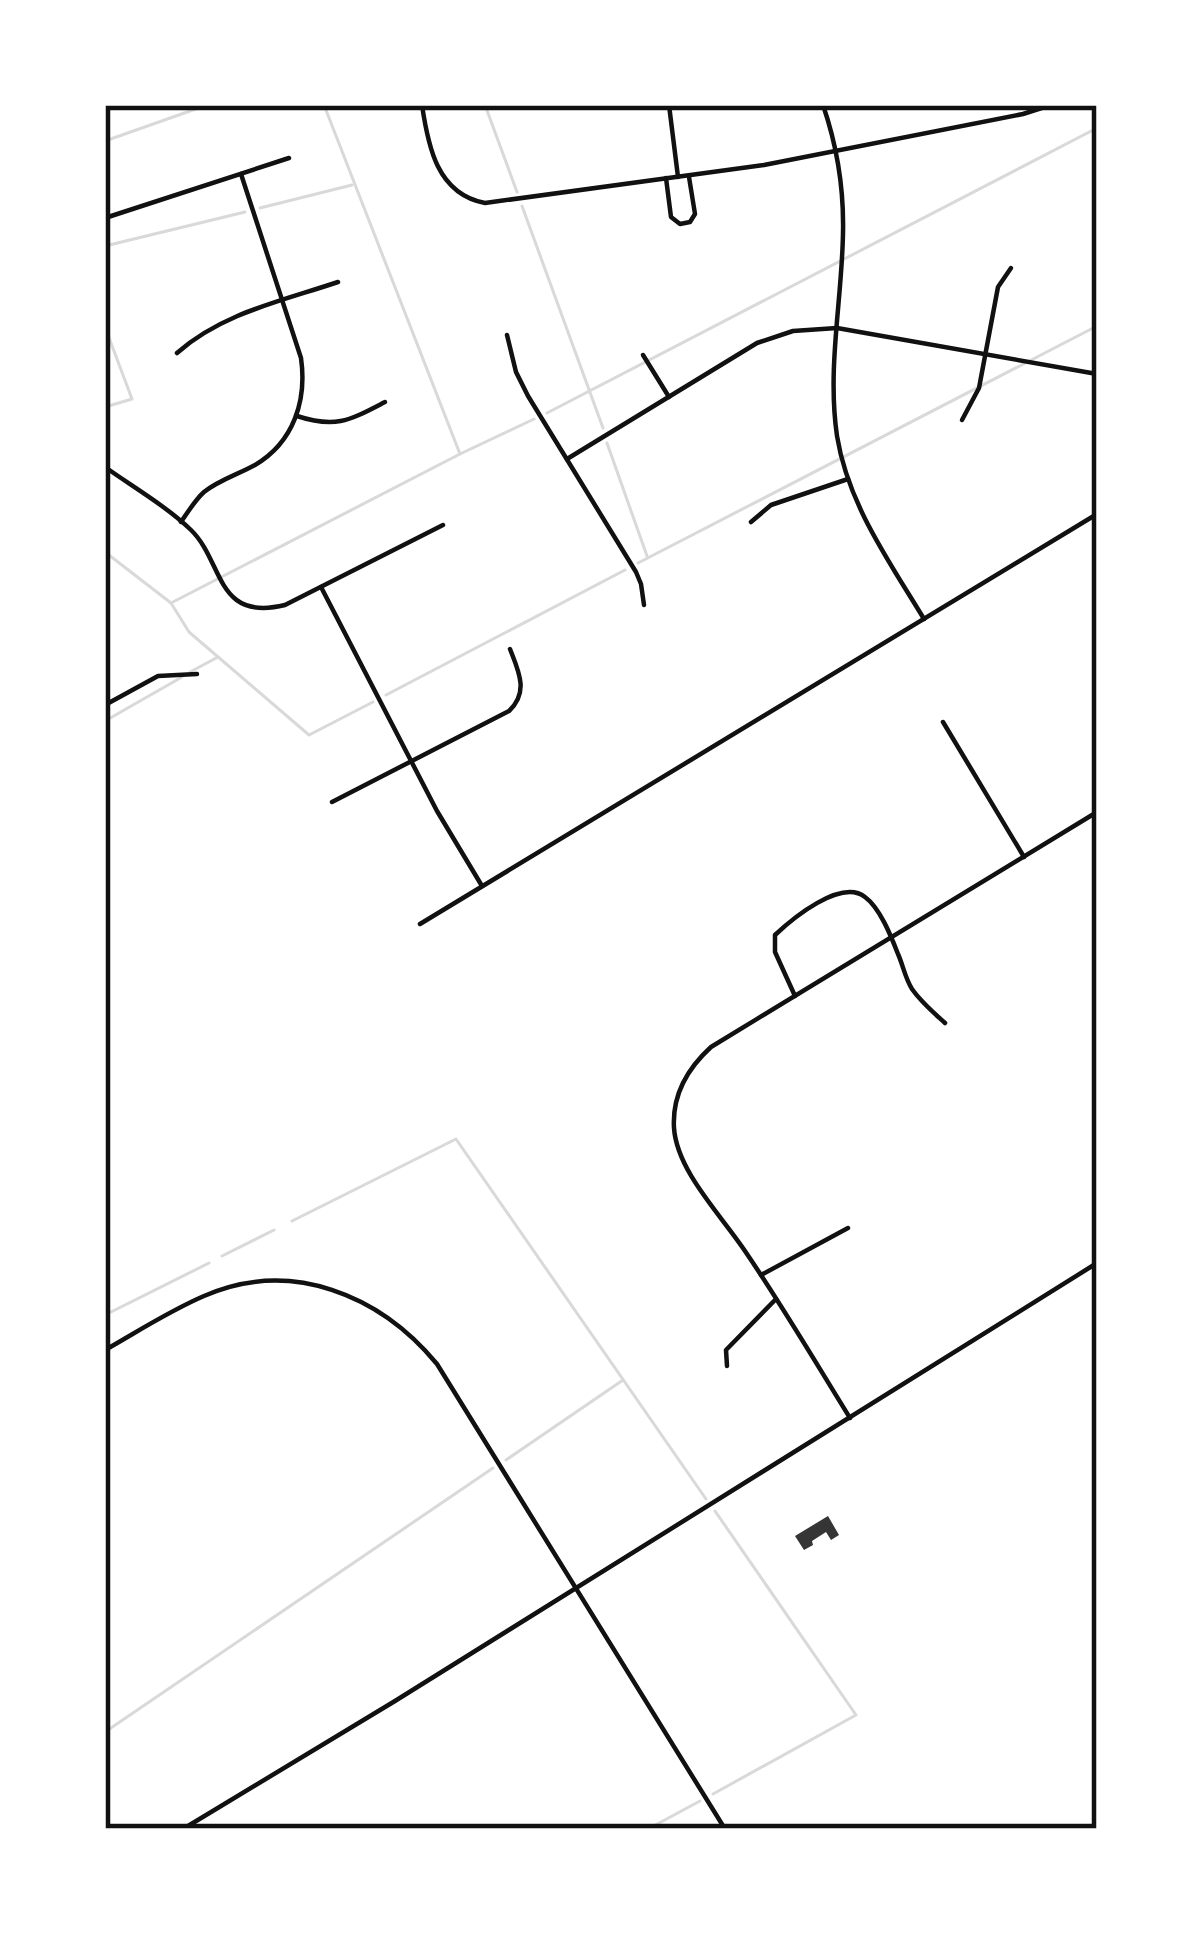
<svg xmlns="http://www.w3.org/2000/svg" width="1202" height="1934" viewBox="0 0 1202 1934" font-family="'PT Sans Narrow',sans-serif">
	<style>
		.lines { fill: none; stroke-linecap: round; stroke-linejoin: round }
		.stream { stroke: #d9d9d9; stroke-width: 3 }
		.building { fill: #353535 }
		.minor { stroke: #111; stroke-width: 4.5 }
		.neatline { fill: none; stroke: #111; stroke-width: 4.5 }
	</style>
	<rect width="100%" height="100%" fill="#fff"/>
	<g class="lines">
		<!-- stream -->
		<g class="stream">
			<path d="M324,105L460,454"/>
			<path d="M485,105L517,192"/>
			<path d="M105,141L207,105"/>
			<path d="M522,206L603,428"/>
			<path d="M260,208L352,185"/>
			<path d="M105,246L245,212"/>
			<path d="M105,327L132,399L105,407"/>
			<path d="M547,413L1097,128"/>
			<path d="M607,443L647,556"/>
			<path d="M105,552L171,603L189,632L309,735L373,702"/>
			<path d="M638,563L1097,326"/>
			<path d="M171,603L460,454L534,419"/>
			<path d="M190,672L218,657"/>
			<path d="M386,695L625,570"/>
			<path d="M105,721L182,677"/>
			<path d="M292,1221L456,1139L706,1499"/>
			<path d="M222,1256L274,1230"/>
			<path d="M105,1315L209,1263"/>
			<path d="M506,1460L623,1380"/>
			<path d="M105,1732L493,1468"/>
			<path d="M713,1794L856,1715L715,1511"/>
			<path d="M648,1829L700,1801"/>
		</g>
	</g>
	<!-- building -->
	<path class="building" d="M828,1516L839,1535L831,1540L826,1532L812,1541L813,1545L804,1550L795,1536Z"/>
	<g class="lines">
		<!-- minor -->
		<g class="minor">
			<path d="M422,105C428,146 437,194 485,203L764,165L1023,114L1051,105"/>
			<path d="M669,105L678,177"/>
			<path d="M823,105C837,146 844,190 843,233C842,300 827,368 837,436C848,504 889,561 924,619"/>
			<path d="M666,178L671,217L680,224L690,222L695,214L689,177"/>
			<path d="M105,218L289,158"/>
			<path d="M507,335L516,372L528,396L636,572L641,584L644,605"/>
			<path d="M177,353C222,313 282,301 338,282"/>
			<path d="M643,355L669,397"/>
			<path d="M297,416C336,429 350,420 385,402"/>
			<path d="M962,420L979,388L998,287L1011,268"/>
			<path d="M567,459L757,343L793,331L837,328L1097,374"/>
			<path d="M105,467C133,487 166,506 191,530C224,562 215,622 285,605L443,525"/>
			<path d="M181,522C188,512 195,500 204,492C219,480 239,474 255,465C294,442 307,400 301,358L241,174"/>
			<path d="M751,522L771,505L848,479"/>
			<path d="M321,587L437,811L482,886"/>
			<path d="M105,705L158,676L197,674"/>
			<path d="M943,722L1024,857"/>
			<path d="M332,802L509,711C529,692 519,672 510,649"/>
			<path d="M420,924L1097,514"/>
			<path d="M795,996L775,952V935C792,919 841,878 865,897C880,908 891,936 898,954C903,965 905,978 912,989C921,1002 933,1012 945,1023"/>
			<path d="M761,1275L848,1228"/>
			<path d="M105,1350C137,1332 169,1311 204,1296C291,1258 380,1295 437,1364L725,1829"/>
			<path d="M727,1366L726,1350L776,1299"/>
			<path d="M850,1418C816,1363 783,1307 747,1254C723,1217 677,1172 674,1128C672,1095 688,1068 711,1047L1097,812"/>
			<path d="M183,1829L395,1701L1097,1263"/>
		</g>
	</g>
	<!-- border -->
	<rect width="1202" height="1934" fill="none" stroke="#ffffff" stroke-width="216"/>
	<rect x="108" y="108" width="986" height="1718" class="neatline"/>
</svg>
